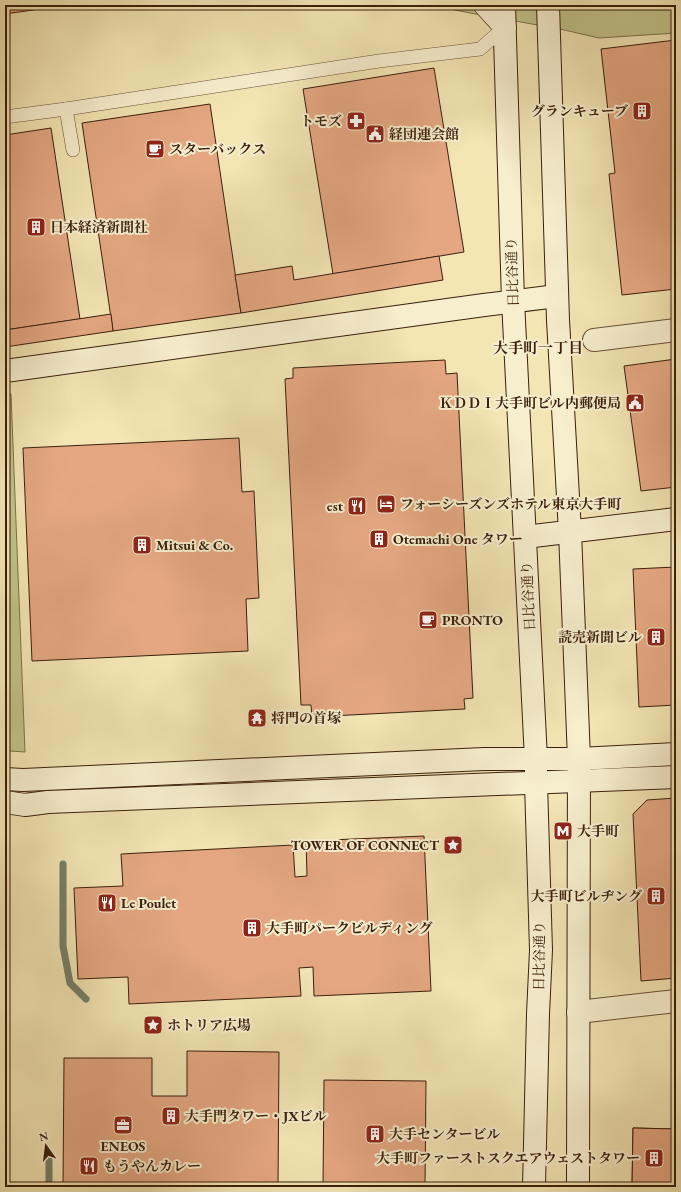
<svg xmlns="http://www.w3.org/2000/svg" width="681" height="1192" viewBox="0 0 681 1192" font-family="'EB Garamond','Noto Serif JP',serif">
	<style>
		.green { fill: #c0c389; stroke: #7e714a }
		.lines { fill: none; stroke-linecap: round; stroke-linejoin: round }
		.stream { stroke: #757f6a; stroke-width: 7 }
		.building { fill: #e4a782; stroke: #3b1f0c }
		.lane-casing { stroke: #695036; stroke-width: 14 }
		.street-casing { stroke: #695036; stroke-width: 24 }
		.secondary-casing { stroke: #3b1f0c; stroke-width: 24 }
		.lane { stroke: #f7eece; stroke-width: 13 }
		.street { stroke: #f7eece; stroke-width: 22 }
		.secondary { stroke: #f7eece; stroke-width: 22 }
		.labels { text-anchor: middle; stroke-width: 4; stroke-linejoin: round; paint-order: stroke }
		.poi-label { font-size: 14px; font-weight: bold; fill: #3b1f0c; stroke: #f7eece; text-anchor: start }
		.street-label { font-size: 14px; fill: #3b1f0c; stroke: #f7eece }
		.neighbourhood-label { font-size: 15px; font-weight: bold; fill: #3b1f0c; stroke: #f7eece }
	</style>
	<rect width="100%" height="100%" fill="#f3e5b4"/>
	<filter id="stains"><feTurbulence type="fractalNoise" baseFrequency=".005" numOctaves="4"/><feColorMatrix values="0 0 0 0 .2 0 0 0 0 .09 0 0 0 0 .02 0 0 0 .5 -.17"/></filter>
	<radialGradient id="worn" r=".72"><stop offset=".6" stop-color="#630" stop-opacity="0"/><stop offset="1" stop-color="#630" stop-opacity=".3"/></radialGradient>
	<!-- green -->
	<g class="green">
		<path d="M430,5H676V33L599,38L560,29L470,13Z"/>
		<path d="M11,394L25,752L10,751L5,742V395Z"/>
	</g>
	<g class="lines">
		<!-- stream -->
		<g class="stream">
			<path d="M63,864V946L70,983L86,999"/>
			<path d="M49,1187V1156"/>
		</g>
	</g>
	<!-- building -->
	<g class="building">
		<path d="M5,5H68L5,14Z"/>
		<path d="M676,40V289L622,295L609,174L615,173L601,49Z"/>
		<path d="M434,68L464,252L333,274L303,89Z"/>
		<path d="M210,104L241,313L113,331L82,123Z"/>
		<path d="M51,128L80,319L5,330V135Z"/>
		<path d="M439,256L443,280L241,313L235,275L292,266L294,280Z"/>
		<path d="M111,314L113,331L5,347V330Z"/>
		<path d="M676,359V487L641,491L624,366Z"/>
		<path d="M445,360L446,374L457,373L473,698L464,699L465,709L312,717L311,705H301L285,379L293,378V368Z"/>
		<path d="M239,438L242,492L254,491L259,598L246,599L248,651L32,661L23,448Z"/>
		<path d="M676,567V705L639,707L633,569Z"/>
		<path d="M676,798V978L641,981L633,814L647,800Z"/>
		<path d="M424,836L431,991L314,996L313,967L299,968L301,996L129,1004L128,977L78,979L74,888L123,886L121,854L293,845L295,877L307,876L306,841Z"/>
		<path d="M187,1051L279,1052L278,1187H63L64,1058H152V1096H187Z"/>
		<path d="M324,1080L426,1081L425,1187H323Z"/>
		<path d="M633,1128L676,1129V1187H632Z"/>
		<path d="M633,1128L676,1129V1187H632Z"/>
	</g>
	<g class="lines">
		<!-- lane casing -->
		<g class="lane-casing">
			<g id="lane">
				<path d="M66,109L73,150"/>
				<path d="M5,117L66,109L379,61L480,49L505,27"/>
			</g>
		</g>
		<!-- street casing -->
		<g class="street-casing">
			<g id="street">
				<path d="M485,5L505,27"/>
				<path d="M594,340L676,330"/>
				<path d="M578,1012L676,1001"/>
			</g>
		</g>
		<!-- secondary casing -->
		<g class="secondary-casing">
			<g id="secondary">
				<path d="M504,5L513,301L536,759V783L541,950L538,1014L534,1187"/>
				<path d="M548,5L558,320L570,532L579,759L578,1187"/>
				<path d="M5,371L484,305L557,296"/>
				<path d="M525,537L676,519"/>
				<path d="M5,779L23,780L484,759H579L676,754"/>
				<path d="M5,802L25,805L48,802L676,777"/>
			</g>
		</g>
		<!-- lane -->
		<use href="#lane" class="lane"/>
		<!-- street -->
		<use href="#street" class="street"/>
		<!-- secondary -->
		<use href="#secondary" class="secondary"/>
	</g>
	<!-- icons -->
	<defs>
		<g id="building-square" transform="scale(1)"><rect x="-9" y="-9" width="18" height="18" rx="4" fill="#8f2418" stroke="#f7eece"/><path d="M-4-6H4V6H1V3H-1V6H-4ZM-2.5-4.3h1.7v1.8h-1.7ZM.8-4.3h1.7v1.8H.8ZM-2.5-1h1.7V.8h-1.7ZM.8-1h1.7V.8H.8Z" fill="#fff"/></g>
		<g id="pharmacy-square" transform="scale(1)"><rect x="-9" y="-9" width="18" height="18" rx="4" fill="#8f2418" stroke="#f7eece"/><path d="M-2-6h4v4h4v4h-4v4h-4v-4h-4v-4h4Z" fill="#fff"/></g>
		<g id="civic-square" transform="scale(1)"><rect x="-9" y="-9" width="18" height="18" rx="4" fill="#8f2418" stroke="#f7eece"/><path d="M-.6-6.5H3V-4.5H.6V-3L4-1V1h2V6H-6V1h2V-1L-.6-3ZM-1.2 2.5V6h2.4V2.5Z" fill="#fff"/></g>
		<g id="cafe-square" transform="scale(1)"><rect x="-9" y="-9" width="18" height="18" rx="4" fill="#8f2418" stroke="#f7eece"/><path d="M-5.5-4.5H6V0H3Q3 3.5 0 3.5H-2.5Q-5.5 3.5-5.5 0ZM3-3.2v2h1.7v-2ZM-6 4.5H4V6H-6Z" fill="#fff"/></g>
		<g id="hotel-square" transform="scale(1)"><rect x="-9" y="-9" width="18" height="18" rx="4" fill="#8f2418" stroke="#f7eece"/><path d="M-6-4.5h1.5V1H6V5H4.5V3h-9V5H-6ZM-4 0a1.8 1.8 0 1 1 3.6 0ZM.5 0V-2.5h3Q6-2.5 6 0Z" fill="#fff"/></g>
		<g id="restaurant-square" transform="scale(1)"><rect x="-9" y="-9" width="18" height="18" rx="4" fill="#8f2418" stroke="#f7eece"/><path d="M-5-6h1v4h1v-4h1v4h1v-4h1v5L-1.5 .5V6h-2V.5L-5-1ZM5-6V6H3V1.5H1.5Q1.5-4 5-6Z" fill="#fff"/></g>
		<g id="temple-square" transform="scale(1)"><rect x="-9" y="-9" width="18" height="18" rx="4" fill="#8f2418" stroke="#f7eece"/><path d="M0-6L5-2H3V0L6.5 2.5H4V6H1.5V3h-3V6H-4V2.5H-6.5L-3 0V-2H-5Z" fill="#fff"/></g>
		<g id="metro-square" transform="scale(1)"><rect x="-9" y="-9" width="18" height="18" rx="4" fill="#8f2418" stroke="#f7eece"/><path d="M-5.5 5V-5H-3L0 0L3-5H5.5V5H3V-.5L0 4L-3-.5V5Z" fill="#fff"/></g>
		<g id="sight-square" transform="scale(1)"><rect x="-9" y="-9" width="18" height="18" rx="4" fill="#8f2418" stroke="#f7eece"/><path d="M0-6L1.8-2.2L6-1.7L2.9 1.2L3.7 5.4L0 3.3L-3.7 5.4L-2.9 1.2L-6-1.7L-1.8-2.2Z" fill="#fff"/></g>
		<g id="office-square" transform="scale(1)"><rect x="-9" y="-9" width="18" height="18" rx="4" fill="#8f2418" stroke="#f7eece"/><path d="M-6-3h4V-5.5h4V-3h4V5H-6ZM-1-4.5V-3h2v-1.5ZM-6 0V1H6V0Z" fill="#fff"/></g>
	</defs>
	<g fill-rule="evenodd">
		<use href="#building-square" x="642" y="111"/>
		<use href="#pharmacy-square" x="356" y="121"/>
		<use href="#civic-square" x="375" y="134"/>
		<use href="#cafe-square" x="155" y="149"/>
		<use href="#building-square" x="36" y="227"/>
		<use href="#civic-square" x="635" y="403"/>
		<use href="#hotel-square" x="386" y="504"/>
		<use href="#restaurant-square" x="357" y="506"/>
		<use href="#building-square" x="379" y="539"/>
		<use href="#building-square" x="142" y="545"/>
		<use href="#cafe-square" x="428" y="620"/>
		<use href="#building-square" x="656" y="637"/>
		<use href="#temple-square" x="257" y="718"/>
		<use href="#metro-square" x="563" y="831"/>
		<use href="#sight-square" x="453" y="845"/>
		<use href="#building-square" x="656" y="896"/>
		<use href="#restaurant-square" x="107" y="903"/>
		<use href="#building-square" x="252" y="928"/>
		<use href="#sight-square" x="153" y="1025"/>
		<use href="#building-square" x="171" y="1116"/>
		<use href="#office-square" x="123" y="1125"/>
		<use href="#building-square" x="375" y="1134"/>
		<use href="#building-square" x="654" y="1158"/>
		<use href="#restaurant-square" x="89" y="1166"/>
	</g>
	<g class="labels">
		<!-- poi labels -->
		<g class="poi-label">
			<text x="628" y="116" text-anchor="end">グランキューブ</text>
			<text x="342" y="126" text-anchor="end">トモズ</text>
			<text x="389" y="139">経団連会館</text>
			<text x="169" y="154">スターバックス</text>
			<text x="50" y="232">日本経済新聞社</text>
			<text x="621" y="408" text-anchor="end">ＫＤＤＩ大手町ビル内郵便局</text>
			<text x="400" y="509">フォーシーズンズホテル東京大手町</text>
			<text x="343" y="511" text-anchor="end">est</text>
			<text x="393" y="544">Otemachi One タワー</text>
			<text x="156" y="550">Mitsui &amp; Co.</text>
			<text x="442" y="625">PRONTO</text>
			<text x="642" y="642" text-anchor="end">読売新聞ビル</text>
			<text x="271" y="723">将門の首塚</text>
			<text x="577" y="836">大手町</text>
			<text x="439" y="850" text-anchor="end">TOWER OF CONNECT</text>
			<text x="642" y="901" text-anchor="end">大手町ビルヂング</text>
			<text x="121" y="908">Le Poulet</text>
			<text x="266" y="933">大手町パークビルディング</text>
			<text x="167" y="1030">ホトリア広場</text>
			<text x="185" y="1121">大手門タワー・JXビル</text>
			<text x="389" y="1139">大手センタービル</text>
			<text x="123" y="1151" text-anchor="middle">ENEOS</text>
			<text x="640" y="1163" text-anchor="end">大手町ファーストスクエアウェストタワー</text>
			<text x="103" y="1171">もうやんカレー</text>
		</g>
		<!-- street labels -->
		<g class="street-label">
			<text transform="translate(512 272) rotate(-92)" y="5">日比谷通り</text>
			<text transform="translate(528 596) rotate(-93)" y="5">日比谷通り</text>
			<text transform="translate(539 956) rotate(-89)" y="5">日比谷通り</text>
		</g>
		<!-- neighbourhood labels -->
		<g class="neighbourhood-label">
			<text x="538" y="353">大手町一丁目</text>
		</g>
	</g>
	<!-- margin -->
	<rect width="681" height="1192" fill="none" stroke="#f3e5b4" stroke-width="20"/>
	<rect x="6" y="6" width="669" height="1180" fill="none" stroke="#3b1f0c" stroke-width="2"/>
	<rect x="10" y="10" width="661" height="1172" fill="none" stroke="#3b1f0c"/>
	<!-- north arrow -->
	<g transform="translate(46 1146) rotate(346)" stroke="#f7eece" stroke-width="3" paint-order="stroke">
	<path d="M0-3L7 15L0 10L-7 15Z" fill="#3b1f0c"/>
	<text y="-6" font-size="11" font-weight="bold" text-anchor="middle" fill="#3b1f0c">N</text>
	</g>
	<rect width="100%" height="100%" filter="url(#stains)"/>
	<rect width="100%" height="100%" fill="url(#worn)"/>
</svg>
